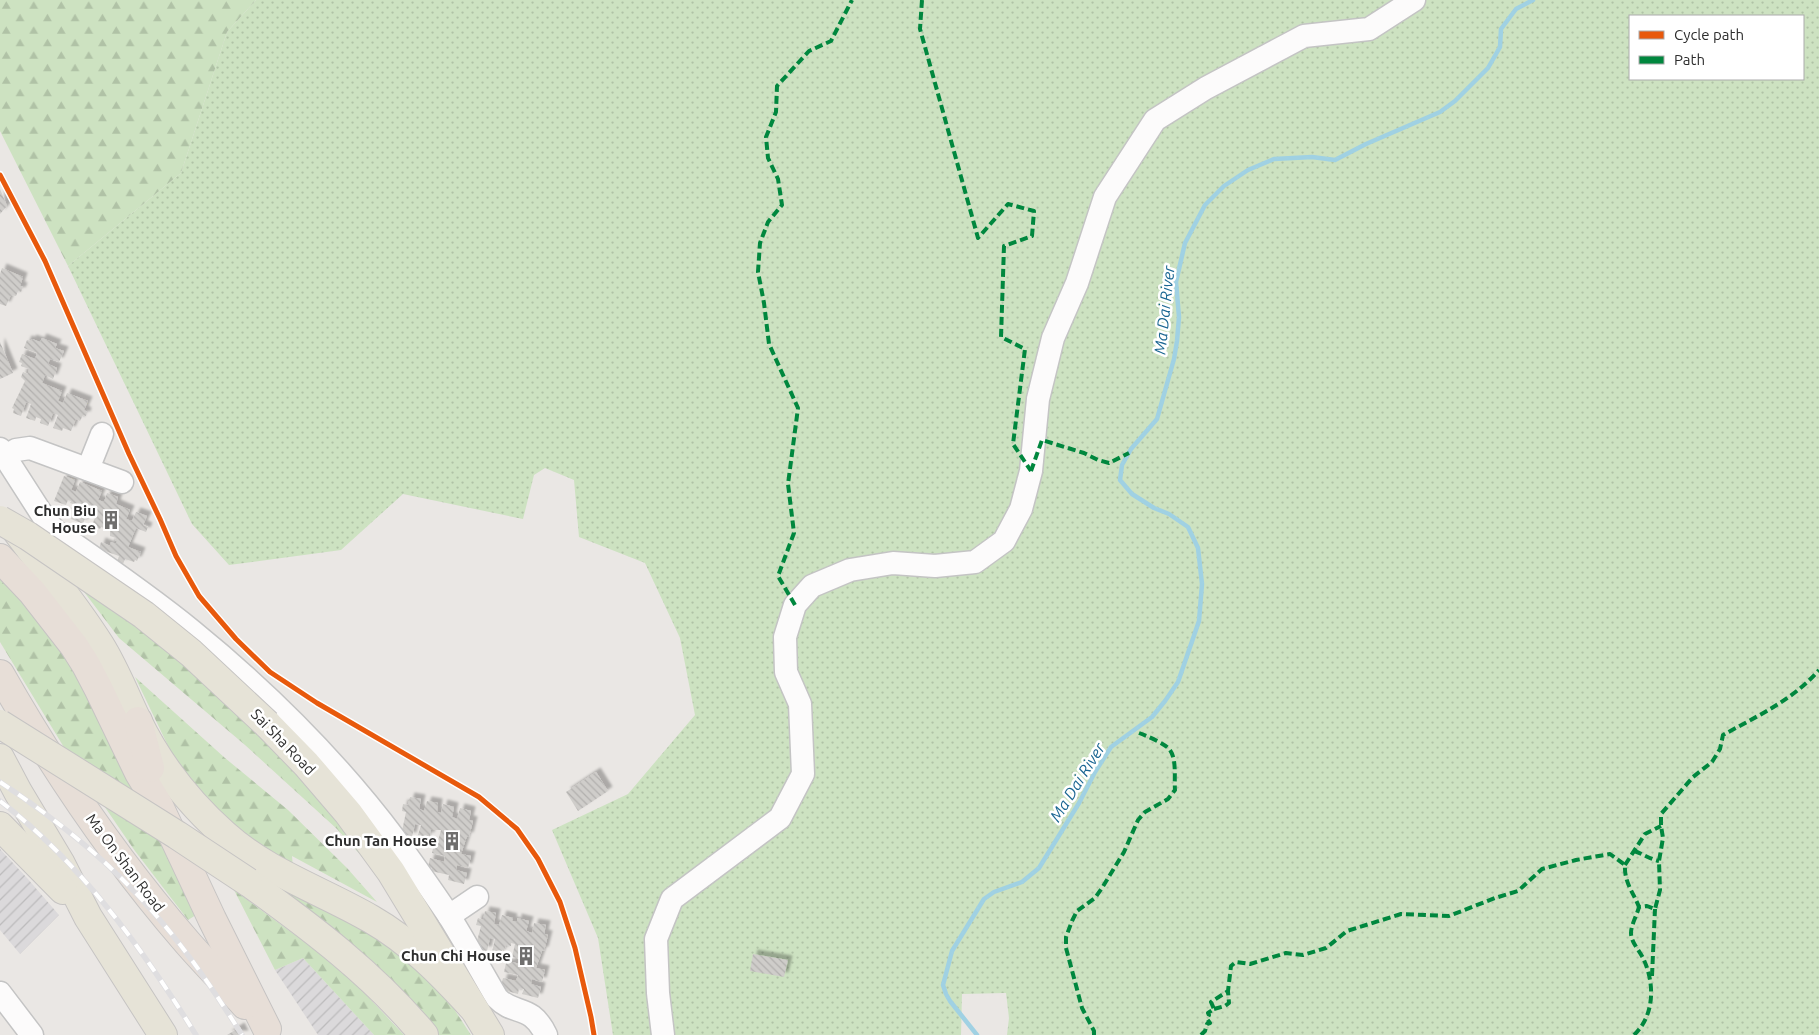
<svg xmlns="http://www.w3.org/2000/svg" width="1819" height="1035" viewBox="0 0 1819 1035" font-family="Ubuntu,sans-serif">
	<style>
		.industrial { fill: url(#industrial-furrows) }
		.grass { fill: url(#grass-dots); fill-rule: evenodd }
		.forest { fill: url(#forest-firs) }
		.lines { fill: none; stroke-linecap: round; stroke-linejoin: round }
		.stream { stroke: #a0d1e3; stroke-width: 4.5 }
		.building { fill: url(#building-back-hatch); filter: url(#shadow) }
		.minor-casing { stroke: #c4c4c4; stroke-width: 25 }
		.major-casing { stroke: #c6c4c3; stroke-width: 30 }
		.highway-casing { stroke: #c6c4c3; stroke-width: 30 }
		.minor { stroke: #fcfbfb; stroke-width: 22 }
		.major { stroke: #e6e3d7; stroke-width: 28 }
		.highway { stroke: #e7ded7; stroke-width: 28 }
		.rail-casing { stroke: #dfdee0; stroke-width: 5.5 }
		.rail { stroke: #fff; stroke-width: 4; stroke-dasharray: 11; stroke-linecap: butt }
		.major-bridge-casing { stroke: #c6c4c3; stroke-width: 30; stroke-linecap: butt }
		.major-bridge { stroke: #e6e3d7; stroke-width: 28 }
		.quiet { stroke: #00873e; stroke-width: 4; stroke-dasharray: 8 4; stroke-linecap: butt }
		.cycleway-casing { stroke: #fff; stroke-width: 8 }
		.cycleway { stroke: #e8590c; stroke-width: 5 }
		.labels { text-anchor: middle; stroke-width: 5; stroke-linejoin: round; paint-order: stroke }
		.poi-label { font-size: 15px; font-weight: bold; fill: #2d2d2d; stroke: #fff; text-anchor: end }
		.street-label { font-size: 15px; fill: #2d2d2d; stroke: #fff }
		.water-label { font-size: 16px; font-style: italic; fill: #1c6793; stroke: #fff }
	</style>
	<defs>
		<pattern id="industrial-furrows" width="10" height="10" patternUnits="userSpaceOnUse" patternTransform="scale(1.25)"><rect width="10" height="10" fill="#dbd9db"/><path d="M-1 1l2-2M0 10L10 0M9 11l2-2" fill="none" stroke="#bcbbbc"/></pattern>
		<pattern id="grass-dots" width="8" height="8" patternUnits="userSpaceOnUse" patternTransform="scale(1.25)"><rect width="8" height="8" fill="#cde2c1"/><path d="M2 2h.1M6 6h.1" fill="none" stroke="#b0c2a6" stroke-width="1.8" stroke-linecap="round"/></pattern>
		<pattern id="forest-firs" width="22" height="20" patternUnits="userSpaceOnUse" patternTransform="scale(1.25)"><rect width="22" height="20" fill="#cde2c1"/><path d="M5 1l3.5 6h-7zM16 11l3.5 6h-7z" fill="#b0c2a6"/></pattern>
		<pattern id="building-back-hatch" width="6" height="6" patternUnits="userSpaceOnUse" patternTransform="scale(1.25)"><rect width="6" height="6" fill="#cfcdca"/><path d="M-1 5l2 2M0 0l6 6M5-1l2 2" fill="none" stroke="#b2b0ae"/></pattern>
		<filter id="shadow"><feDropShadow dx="4.5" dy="-4.5" stdDeviation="1" flood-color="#0004"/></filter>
	</defs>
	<rect width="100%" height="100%" fill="#eae7e4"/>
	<!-- industrial -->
	<g class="industrial">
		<path d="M0,849L27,878L59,915L20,954L0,930Z"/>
		<path d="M303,958L374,1035H318L275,970Z"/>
	</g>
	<!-- grass -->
	<path class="grass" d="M256,0H1819V1035H1007L1009,1018L1006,993L962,994L961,1035H613L598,938L552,830L628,794L695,715L680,638L645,563L579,537L574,480L545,468L534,475L523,519L403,494L341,550L229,565L192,524L68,266L181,173L227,32ZM1630,16H1803V79H1630Z"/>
	<!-- forest -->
	<g class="forest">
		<path d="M0,0H256L227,32L181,173L68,266L0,131Z"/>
		<path d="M0,573L29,604L99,707L196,915L188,920L135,851L65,749L0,642Z"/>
		<path d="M72,576L166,648L259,734L344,826L393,891L337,829L245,745L119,638Z"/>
		<path d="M135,677L225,758L288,810L347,868L377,902L292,856L293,868L236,830L188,781L169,748Z"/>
		<path d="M235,854L371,928L445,995L471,1035H439L394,985Z"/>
		<path d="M234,890L310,946L357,985L404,1035H374L303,958L275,970Z"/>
	</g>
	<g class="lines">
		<!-- stream -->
		<path class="stream" d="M977,1035L950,1001L946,994L943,985L952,951L984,899L994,892L1022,882L1039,868L1079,803L1095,772L1111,747L1152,717L1165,701L1178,682L1199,621L1202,584L1198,548L1188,527L1169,514L1154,508L1132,494L1120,480L1122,465L1131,449L1157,419L1174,359L1177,341L1179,317L1176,282L1185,243L1205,205L1224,186L1248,170L1274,159L1312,157L1335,160L1366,144L1440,112L1455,101L1488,68L1500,47L1501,29L1516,9L1533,0"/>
	</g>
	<!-- building -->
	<g class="building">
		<path d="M0,189L7,206L0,214Z"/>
		<path d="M2,268L23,277L20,286L23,287L21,292L18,291L16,296L11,295L6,306L0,304V274Z"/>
		<path d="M42,338L57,344L55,348L64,351L59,362L50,359L48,364L57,368L53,379L45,375L42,383L62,391L58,401L63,403L67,393L88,401L84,410L87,412L86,416L83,415L80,421L76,419L71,431L63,428L62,431L53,428L58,415L53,413L48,426L40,423L41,419L36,417L35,421L26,418L31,404L26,402L21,416L13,413L14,409L12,408L25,381L21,377L23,372L28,374L29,369L21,366L22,363L19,362L22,354L35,359L37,353L24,348L27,340L31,341L32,339L40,342Z"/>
		<path d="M0,342L13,373L0,379Z"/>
		<path d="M64,476L75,480L71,490L76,492L80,482L102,491L98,500L104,502L107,493L118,497L116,504L130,510L126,519L132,521L136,512L147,516L143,525L148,527L146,532L136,528L128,547L141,552L137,561L135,560L134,562L125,559L123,564L117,562L119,556L99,549L101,542L110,546L111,542L116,544L117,541L115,540L116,538L110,536V530L101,527L100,529L92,526L96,514L91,512L90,516L86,515L83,524L71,519L74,510L71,509L73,504L70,503L71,501L68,500L66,505L54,501Z"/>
		<path d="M596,772L608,791L578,811L566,792Z"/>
		<path d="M410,797L421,799L419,809L424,811L427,801L438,803L437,812L441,813L443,804L454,807L452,817L457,819L460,808L471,811L469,820L473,821L469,837L467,836L461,854L471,856L468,868L457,865L456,870L467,873L464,884L448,880L449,875L431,871L432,868L428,867L430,858L444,862L445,856L432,853L434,844L437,845L441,830H431L430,837L427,836L426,840L417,838L421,825L415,824L412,837L404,835L405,831H402L406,812L402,811L403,804L408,805Z"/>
		<path d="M485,911L496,913L494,924L499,925L502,915L513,918L512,921L517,922V918L529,921L526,931L532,933L534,923L546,925L544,934L548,935L544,951H542L536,968L545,970L542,982L532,979L531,984L541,987L538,998L522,994L524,989L519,988L518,994L503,990L504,987L501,986L503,978L516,981L518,975L504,972L506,963L510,964L511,962L521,964L522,959L512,957L515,944L511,943V946L506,945L504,951L502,950L501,954L492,952L495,939L490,938L487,951L478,949L476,945L481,926L476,925L478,918L483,920Z"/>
		<path d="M753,954L788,960L784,977L750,971Z"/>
		<path d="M240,1027L244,1035H227Z"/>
	</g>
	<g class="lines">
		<!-- minor casing -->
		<g class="minor-casing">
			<g id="minor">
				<path d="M0,449L45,519L55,531C101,563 148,595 192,631C267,692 337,762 395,839C413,864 432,890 449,916C466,943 481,971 497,998C514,1016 531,1003 546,1035"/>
				<path d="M4,457L16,450L30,448L122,482"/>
				<path d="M88,469L102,434"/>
				<path d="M449,916L477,897"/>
				<path d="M0,993L32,1035"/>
				<path d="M663,1035L658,993L656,939L672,899L780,818L803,774L800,704L786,672L785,637L795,605L812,586L850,570L893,563L935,566L975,562L1004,541L1021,509L1031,471L1038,399L1053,338L1077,283L1105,197L1155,120L1206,88L1304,36L1369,29L1414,0"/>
			</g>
		</g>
		<!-- major casing -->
		<g class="major-casing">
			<g id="major">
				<path d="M15,529C44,568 75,605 100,645C115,669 125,695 137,720C158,763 188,802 224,834C267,873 321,890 371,919C411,942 442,974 473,1008"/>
				<path d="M267,724L306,764L348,813L391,872L490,1035"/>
				<path d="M0,758L18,792L61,864L88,917L163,1035"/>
				<path d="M0,826L63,890"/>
				<path d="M248,882C312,928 373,974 424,1035"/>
			</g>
		</g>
		<!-- highway casing -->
		<g class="highway-casing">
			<g id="highway">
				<path d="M0,558L32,592L74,646L86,665L98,688L139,773L159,806L212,919L267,1029"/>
				<path d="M0,674C54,769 115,859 186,941C205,963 226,984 245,1005"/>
				<path d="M138,721L150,768"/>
			</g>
		</g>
		<!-- minor -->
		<use href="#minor" class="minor"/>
		<!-- major -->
		<use href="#major" class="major"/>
		<!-- highway -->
		<use href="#highway" class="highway"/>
		<!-- rail casing -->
		<g class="rail-casing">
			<g id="rail">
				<path d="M0,782C56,819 109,861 153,912C187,950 215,992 242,1035"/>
				<path d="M0,801C82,864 142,948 196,1035"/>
			</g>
		</g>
		<!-- rail -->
		<use href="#rail" class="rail"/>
		<!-- major-bridge casing -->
		<g class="major-bridge-casing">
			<g id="major-bridge">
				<path d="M0,520L28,536L144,615L191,653L267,724"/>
				<path d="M0,724L177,835L248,882"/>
			</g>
		</g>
		<!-- major-bridge -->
		<use href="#major-bridge" class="major-bridge"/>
		<!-- quiet -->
		<g class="quiet">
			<path d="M922,0L920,29L978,238L1008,204L1034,211L1032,236L1004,246L1001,337L1025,349L1013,444L1031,471"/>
			<path d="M1031,471L1042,440L1084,453L1098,460L1109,463L1129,453"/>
			<path d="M795,605L778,576L794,533L788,484L798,408L769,344L764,303L758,272L760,243L768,222L782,205L778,179L768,158L766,137L776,112L777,86L809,51L831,41L852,0"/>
			<path d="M1634,851C1643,854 1650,859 1659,861"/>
			<path d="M1625,865L1645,834L1661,826"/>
			<path d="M1652,976L1655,909"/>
			<path d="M1214,1009L1225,1006L1229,1003L1228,991"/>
			<path d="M1094,1035V1031L1082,1008L1066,948V937L1072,921L1077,911L1095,898L1102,888L1124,852L1138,820L1145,812L1168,799L1175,790C1174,779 1177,760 1170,750C1166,744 1147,736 1139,733"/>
			<path d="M1201,1035L1205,1031L1207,1024L1210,1023L1207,1019L1209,1015L1208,1013L1214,1009L1211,1002L1228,991L1231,966L1236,962L1250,964L1286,953L1303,955L1326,948L1347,931L1401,914L1449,916L1495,898L1518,891L1542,869L1576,860L1610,854L1625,865C1624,882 1633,892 1639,907"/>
			<path d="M1634,1035C1655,1015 1655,983 1643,958C1639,950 1631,942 1631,933C1631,925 1637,915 1639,907L1647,906L1655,909L1660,890L1659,861L1663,838L1661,826V814L1693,777L1712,762L1720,749L1723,735C1757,716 1793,700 1819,670"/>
		</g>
		<!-- cycleway casing -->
		<g class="cycleway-casing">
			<path id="cycleway" d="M0,175L45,261L129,454L160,519L176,556L199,596L236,639L270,672L317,703L479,797L517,829L538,859L560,902L575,948L591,1017L594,1035"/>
		</g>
		<!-- cycleway -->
		<use href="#cycleway" class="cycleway"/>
	</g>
	<!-- icons -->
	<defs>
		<g id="building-bare" transform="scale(1.5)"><path d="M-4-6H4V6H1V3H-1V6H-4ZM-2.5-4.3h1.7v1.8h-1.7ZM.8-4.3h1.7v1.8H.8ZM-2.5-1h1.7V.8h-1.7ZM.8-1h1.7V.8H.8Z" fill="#6f6e6d" stroke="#fff" stroke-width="2.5" paint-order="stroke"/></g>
	</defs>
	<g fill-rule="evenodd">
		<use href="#building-bare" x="111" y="520"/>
		<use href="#building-bare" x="452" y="841"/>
		<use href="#building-bare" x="526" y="956"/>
	</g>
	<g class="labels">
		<!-- poi labels -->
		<g class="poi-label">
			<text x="96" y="516">Chun Biu<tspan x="96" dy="17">House</tspan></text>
			<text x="437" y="846">Chun Tan House</text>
			<text x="511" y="961">Chun Chi House</text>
		</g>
		<!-- street labels -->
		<g class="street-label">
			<text transform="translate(283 742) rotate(46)" y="5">Sai Sha Road</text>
			<text transform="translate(125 863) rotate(53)" y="5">Ma On Shan Road</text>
		</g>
		<!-- water labels -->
		<g class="water-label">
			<text transform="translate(1164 310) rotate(-84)" y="6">Ma Dai River</text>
			<text transform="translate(1077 782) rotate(-58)" y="6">Ma Dai River</text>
		</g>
	</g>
	<!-- legend -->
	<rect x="1629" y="15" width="175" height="65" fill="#ffffff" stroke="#ababab"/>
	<rect x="1639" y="31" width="25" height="8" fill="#e8590c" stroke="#ababab"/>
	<text x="1674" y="40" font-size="15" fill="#2d2d2d">Cycle path</text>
	<rect x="1639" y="56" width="25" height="8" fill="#00873e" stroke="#ababab"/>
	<text x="1674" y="65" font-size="15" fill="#2d2d2d">Path</text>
</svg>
